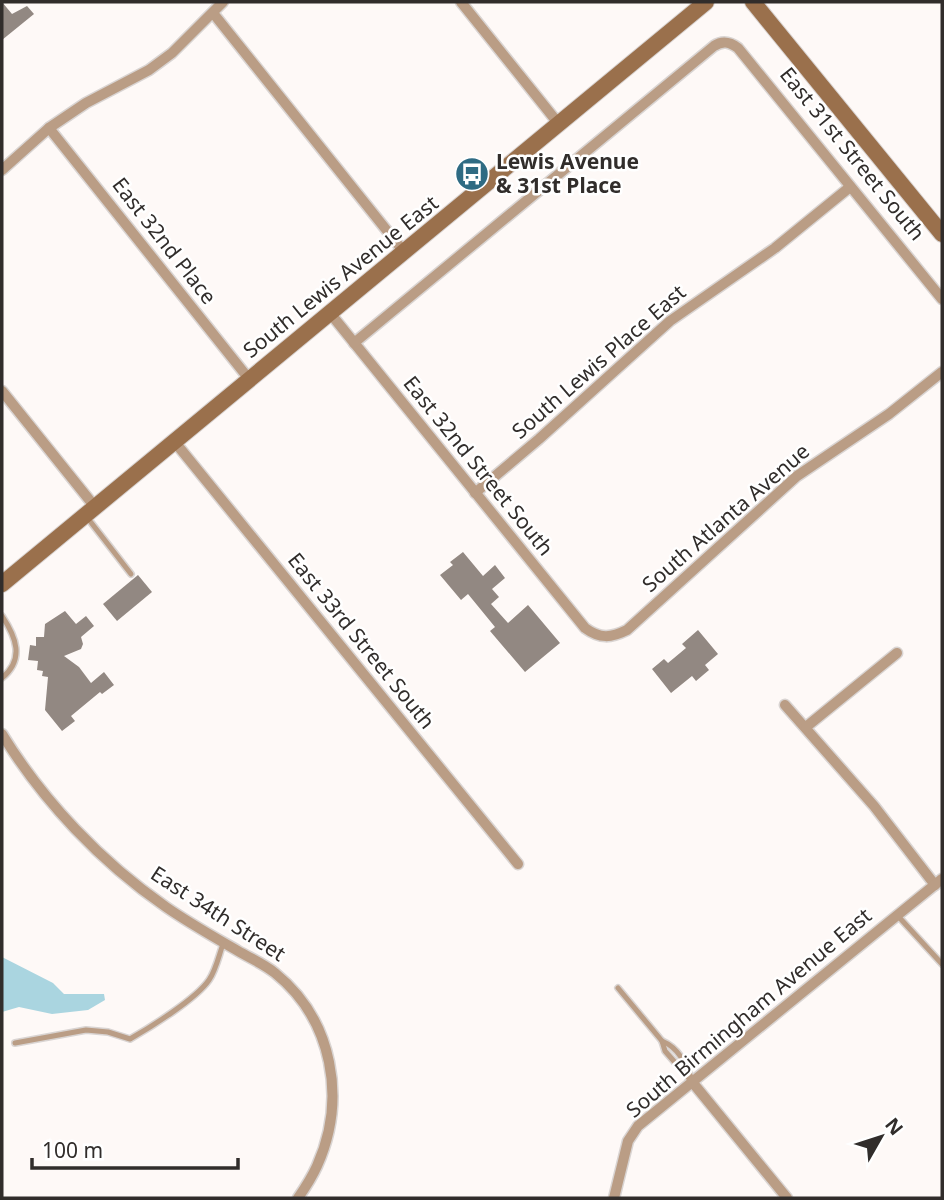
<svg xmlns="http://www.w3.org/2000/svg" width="944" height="1200" viewBox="0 0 944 1200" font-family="'Noto Sans',sans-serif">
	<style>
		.water { fill: #aad5e0 }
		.building { fill: #928882 }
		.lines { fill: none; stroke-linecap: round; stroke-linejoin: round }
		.lane-casing { stroke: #d9d4d2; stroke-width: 8 }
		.street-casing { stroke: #d9d4d2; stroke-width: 13 }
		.secondary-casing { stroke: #d9d4d2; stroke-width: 18 }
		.lane { stroke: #ba9d85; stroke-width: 5 }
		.street { stroke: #ba9d85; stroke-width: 10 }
		.secondary { stroke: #9a704c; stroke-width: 16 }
		.labels { text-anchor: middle; stroke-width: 5; stroke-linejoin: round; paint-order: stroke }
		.street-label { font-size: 21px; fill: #312d2b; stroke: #fff }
		.poi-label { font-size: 21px; font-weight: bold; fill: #312d2b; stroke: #fff; text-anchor: start }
	</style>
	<rect width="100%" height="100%" fill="#fef9f7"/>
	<!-- water -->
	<path class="water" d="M2,957L53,983L64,994H104L105,1000L88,1010L52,1014L19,1007L2,1012Z"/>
	<!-- building -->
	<g class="building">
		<path d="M2,2L12,14L27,6L34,14L2,40Z"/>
		<path d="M463,552L483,576L495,565L505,578L492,589L499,597L491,604L508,623L528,605L560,643L525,672L490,631L495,627L468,594L461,600L440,575L453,565L450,562Z"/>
		<path d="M138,575L152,592L117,621L103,604Z"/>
		<path d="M65,611L76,624L86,616L94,626L81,637L83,644L81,649L64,656L79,667L91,683L104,672L114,685L102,694L100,692L71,716L75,721L62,731L45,710L48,677L42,676L43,671L37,670L38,661L28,660L30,645L36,646V637H44L45,624Z"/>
		<path d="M698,630L718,654L705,665L709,670L696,681L692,676L671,693L652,669L664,659L668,663L686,648L682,644Z"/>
	</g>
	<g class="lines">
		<!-- lane casing -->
		<g class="lane-casing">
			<g id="lane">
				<path d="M86,516L131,574"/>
				<path d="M2,616C16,637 25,659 2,678"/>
				<path d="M897,915L942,964"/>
				<path d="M618,988L662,1041L665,1051L693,1083"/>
				<path d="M662,1041C679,1048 686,1064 692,1080"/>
				<path d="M15,1043L86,1030L108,1032L130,1039C151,1027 196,999 209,980C216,970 219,955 223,944"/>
			</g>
		</g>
		<!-- street casing -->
		<g class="street-casing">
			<g id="street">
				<path d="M461,2L558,123"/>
				<path d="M213,13L404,252"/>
				<path d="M49,128L249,379"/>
				<path d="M2,170L49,128L86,103L149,70L172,53L223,2"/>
				<path d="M330,313L585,628C600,639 611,638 627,630L797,476L889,414L942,372"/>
				<path d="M354,343L714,46C723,40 730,42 738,48L942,299"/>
				<path d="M2,391L95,507"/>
				<path d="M174,441L518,864"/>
				<path d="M475,493L539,439L670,321L775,248L850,187"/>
				<path d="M785,705L874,806L935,885"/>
				<path d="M806,727L897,653"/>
				<path d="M2,734C43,801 101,862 166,907C189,923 214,937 238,951C250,958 264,964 275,973C333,1020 347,1099 317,1166C312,1177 305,1188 298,1198"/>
				<path d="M693,1083L787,1198"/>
				<path d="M614,1198L628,1141L638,1126L942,879"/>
			</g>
		</g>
		<!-- secondary casing -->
		<g class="secondary-casing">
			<g id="secondary">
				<path d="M753,2L942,234"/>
				<path d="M2,584L706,2"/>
			</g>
		</g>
		<!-- lane -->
		<use href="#lane" class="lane"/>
		<!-- street -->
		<use href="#street" class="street"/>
		<!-- secondary -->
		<use href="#secondary" class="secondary"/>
	</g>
	<!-- icons -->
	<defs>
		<g id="bus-disc" transform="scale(1.75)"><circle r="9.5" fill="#2f6b83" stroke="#fff"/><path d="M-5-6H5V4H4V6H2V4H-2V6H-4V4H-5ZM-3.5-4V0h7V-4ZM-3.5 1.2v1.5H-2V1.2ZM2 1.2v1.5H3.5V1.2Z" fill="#fff"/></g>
	</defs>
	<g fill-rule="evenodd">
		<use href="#bus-disc" x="472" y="174"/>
	</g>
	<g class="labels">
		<!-- street labels -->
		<g class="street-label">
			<text transform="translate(852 154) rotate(51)" y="7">East 31st Street South</text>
			<text transform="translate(164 241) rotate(52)" y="7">East 32nd Place</text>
			<text transform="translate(341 277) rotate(-39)" y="7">South Lewis Avenue East</text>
			<text transform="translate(599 362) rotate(-41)" y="7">South Lewis Place East</text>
			<text transform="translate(478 466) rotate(51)" y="7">East 32nd Street South</text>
			<text transform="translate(726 518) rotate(-41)" y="7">South Atlanta Avenue</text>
			<text transform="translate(361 641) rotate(51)" y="7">East 33rd Street South</text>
			<text transform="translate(218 914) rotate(33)" y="7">East 34th Street</text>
			<text transform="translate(749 1013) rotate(-40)" y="7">South Birmingham Avenue East</text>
		</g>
		<!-- poi labels -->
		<g class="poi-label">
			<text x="496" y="169">Lewis Avenue<tspan x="496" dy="24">&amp; 31st Place</tspan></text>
		</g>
	</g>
	<!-- border -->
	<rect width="944" height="1200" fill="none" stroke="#312d2b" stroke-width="7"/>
	<!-- north arrow -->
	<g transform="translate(881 1137) rotate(51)" stroke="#ffffff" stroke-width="5" paint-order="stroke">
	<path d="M0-5L12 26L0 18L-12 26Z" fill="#312d2b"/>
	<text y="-10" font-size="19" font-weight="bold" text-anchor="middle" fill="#312d2b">N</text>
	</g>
	<!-- scale -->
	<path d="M32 1158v10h206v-10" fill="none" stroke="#312d2b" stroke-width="3.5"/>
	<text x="42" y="1158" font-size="21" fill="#312d2b" stroke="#ffffff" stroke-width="5" paint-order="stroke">100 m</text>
</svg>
